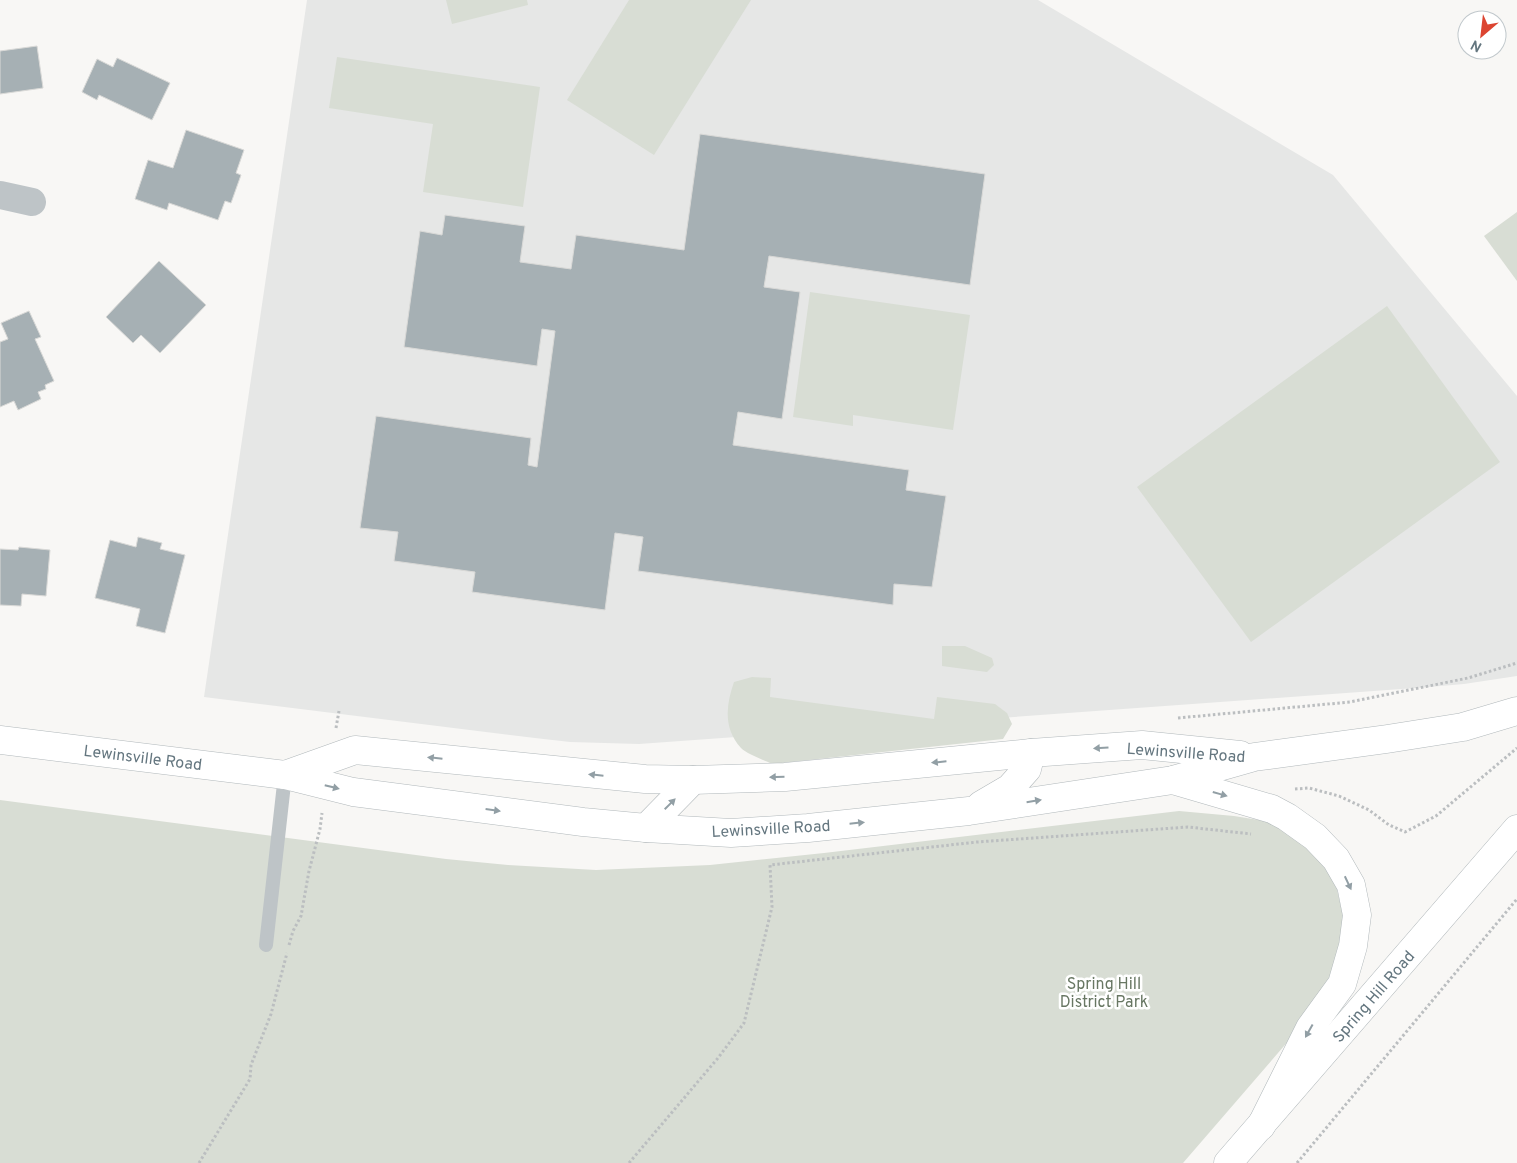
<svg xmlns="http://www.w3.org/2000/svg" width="1517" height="1163" viewBox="0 0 1517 1163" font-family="Overpass,sans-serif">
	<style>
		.built { fill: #e6e7e6 }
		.green { fill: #d8ddd4 }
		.building { fill: #a6b0b4; stroke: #d9d9d7 }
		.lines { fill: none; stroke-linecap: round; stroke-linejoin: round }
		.secondary-casing { stroke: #b1b8bb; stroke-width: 29 }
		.path { stroke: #bbbec0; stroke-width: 3; stroke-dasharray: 2.5 2.5; stroke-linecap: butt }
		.lane { stroke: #bec4c7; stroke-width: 14 }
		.street { stroke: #bec4c7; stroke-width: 28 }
		.secondary { stroke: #fff; stroke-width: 28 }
		.oneway { fill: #929fa5 }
		.labels { text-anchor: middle; stroke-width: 5; stroke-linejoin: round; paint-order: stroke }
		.street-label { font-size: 16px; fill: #64767f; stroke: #fff }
		.park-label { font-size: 16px; fill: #687763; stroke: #fff }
	</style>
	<rect width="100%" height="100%" fill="#f8f7f5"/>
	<!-- built -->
	<path class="built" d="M307,0H1038L1333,175L1517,396V676L1464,684L1429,687L639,744L570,742L535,738L204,697Z"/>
	<!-- green -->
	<g class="green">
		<path d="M446,0H527L528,5L452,24Z"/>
		<path d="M629,0H751L654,155L567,100Z"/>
		<path d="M337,57L540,87L523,207L423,192L433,124L329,108Z"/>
		<path d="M1517,212V281L1484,236Z"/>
		<path d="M810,292L970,315L953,430L853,415V426L793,417Z"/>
		<path d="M1387,306L1500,462L1251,642L1137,487Z"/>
		<path d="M942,646H965L992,658L994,665L987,672L942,666Z"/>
		<path d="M752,677L771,678L770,697L934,719L937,697L995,704L1007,713L1012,724L1003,739L772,764C764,760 747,754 741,748C723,728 726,705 734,682Z"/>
		<path d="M0,800L446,859L508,865L596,870L710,865L824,853L1179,811L1234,816L1265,821L1291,830L1326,865L1335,881L1346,928L1322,1002L1183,1163H0Z"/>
	</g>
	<!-- building -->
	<g class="building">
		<path d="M37,46L43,88L0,94V51Z"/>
		<path d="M117,58L170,83L152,120L99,95L97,100L82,92L97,59L113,67Z"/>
		<path d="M186,130L244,150L236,173L241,175L231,203L225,201L218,220L169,203L167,210L135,199L148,160L173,168Z"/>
		<path d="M700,134L985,174L970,285L769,256L764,287L800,292L782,419L738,412L733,445L909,470L906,490L946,496L932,587L894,584L893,605L638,571L643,537L615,533L605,610L472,592L475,572L394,561L398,532L360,528L376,416L531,438L528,465L537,467L555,331L542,329L537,366L404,347L420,231L442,235L445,215L525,226L520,262L571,269L576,235L684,250Z"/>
		<path d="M159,261L206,305L160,353L141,335L133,343L106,317Z"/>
		<path d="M29,311L41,337L35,339L54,381L45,385L46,389L38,392L41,399L18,410L14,401L0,407V342L8,339L1,323Z"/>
		<path d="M138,537L162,543L160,549L185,555L165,633L136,626L140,609L95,598L110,540L136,547Z"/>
		<path d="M19,547L50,550L46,596L22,594L21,606L0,605V549L18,550Z"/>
	</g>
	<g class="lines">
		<!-- secondary casing -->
		<g class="secondary-casing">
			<g id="secondary">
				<path d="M0,740L285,775L353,792L583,822L646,828L731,833L808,828L969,811L1173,780L1254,757L1387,739L1463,727L1517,711"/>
				<path d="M285,775L355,750L645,779L693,780L785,777L1031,753L1142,745L1240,755"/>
				<path d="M1173,780L1272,809L1287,817L1315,837L1336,859L1351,885L1357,915L1353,946L1342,984L1310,1028L1261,1126"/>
				<path d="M981,805L1010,788L1027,769L1031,753"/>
				<path d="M646,828L693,780"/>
				<path d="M1228,1163L1517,829"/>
			</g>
		</g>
		<!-- path -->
		<g class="path">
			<path d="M1178,718L1350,702L1468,678L1517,663"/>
			<path d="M336,728L339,711"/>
			<path d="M1295,789L1309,788L1339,796L1369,810L1389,825L1405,832L1436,816L1517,748"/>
			<path d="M289,945L293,931L301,916L309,871L320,829L322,813"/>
			<path d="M199,1163L250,1079L251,1065L271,1014L287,953"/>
			<path d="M629,1163L718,1058L744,1023L772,907L770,865L977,842L1188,827L1251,834"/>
			<path d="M1297,1163L1517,899"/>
		</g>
		<!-- lane -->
		<path class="lane" d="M266,945L285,775"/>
		<!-- street -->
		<path class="street" d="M0,195L32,202"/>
		<!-- secondary -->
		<use href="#secondary" class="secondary"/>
	</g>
	<!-- one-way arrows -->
	<defs><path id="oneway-solid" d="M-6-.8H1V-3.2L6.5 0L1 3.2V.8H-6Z" transform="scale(1.25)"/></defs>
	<g class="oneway">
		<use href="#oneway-solid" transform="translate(1101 748) rotate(176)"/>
		<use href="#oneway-solid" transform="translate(435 758) rotate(-174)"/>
		<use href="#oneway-solid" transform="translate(939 762) rotate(174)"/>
		<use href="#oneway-solid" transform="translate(596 775) rotate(-174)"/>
		<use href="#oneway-solid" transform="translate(777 777) rotate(178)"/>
		<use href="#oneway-solid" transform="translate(332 787) rotate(14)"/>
		<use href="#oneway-solid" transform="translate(1220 794) rotate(16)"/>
		<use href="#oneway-solid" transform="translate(1034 801) rotate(-9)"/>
		<use href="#oneway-solid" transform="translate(670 804) rotate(-45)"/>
		<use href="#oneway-solid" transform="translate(493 810) rotate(8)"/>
		<use href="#oneway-solid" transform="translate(857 823) rotate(-6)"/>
		<use href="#oneway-solid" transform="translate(1348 883) rotate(65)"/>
		<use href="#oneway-solid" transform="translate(1309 1031) rotate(119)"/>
	</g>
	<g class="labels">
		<!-- street labels -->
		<g class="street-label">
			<text transform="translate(1186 752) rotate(4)" y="6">Lewinsville Road</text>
			<text transform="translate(143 757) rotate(7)" y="6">Lewinsville Road</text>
			<text transform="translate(771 828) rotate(-3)" y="6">Lewinsville Road</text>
			<text transform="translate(1373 996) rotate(-49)" y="6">Spring Hill Road</text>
		</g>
		<!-- park labels -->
		<g class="park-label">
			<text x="1104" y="989">Spring Hill<tspan x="1104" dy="18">District Park</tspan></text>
		</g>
	</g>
	<!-- north arrow -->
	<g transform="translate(1482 35) rotate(208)"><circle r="24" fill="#ffffff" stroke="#c1c8cc"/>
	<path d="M0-4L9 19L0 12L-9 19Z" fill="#dc4531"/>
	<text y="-8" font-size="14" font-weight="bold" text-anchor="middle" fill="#64767f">N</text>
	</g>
</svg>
